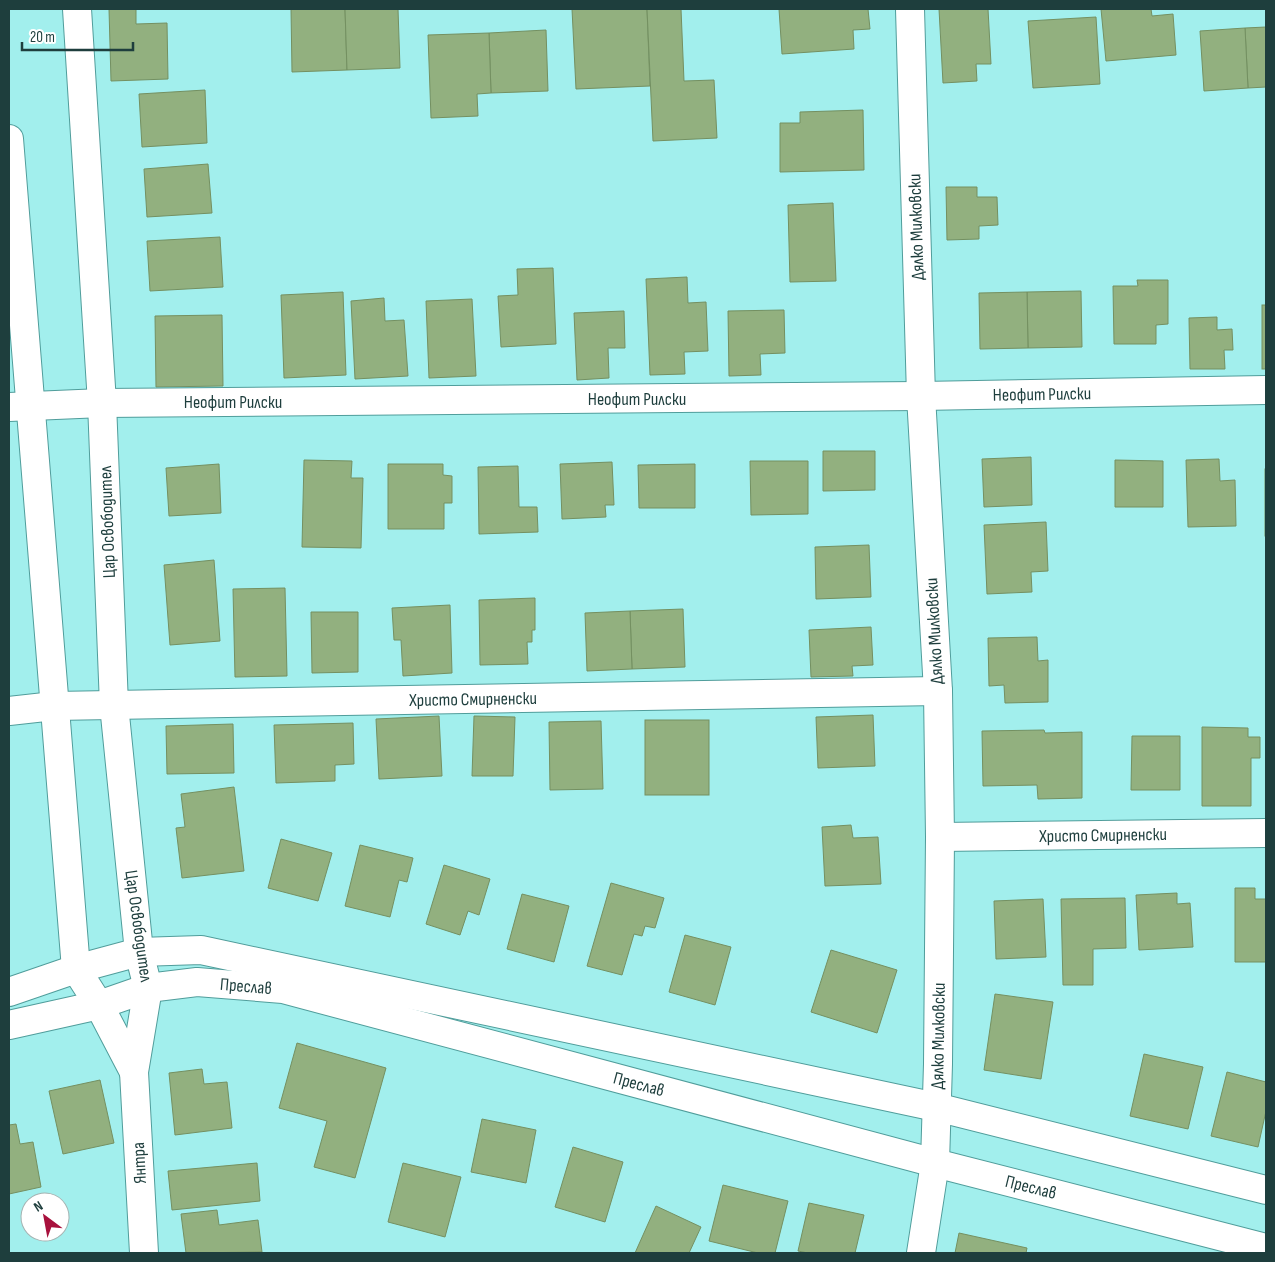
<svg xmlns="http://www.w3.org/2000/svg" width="1275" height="1262" viewBox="0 0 1275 1262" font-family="'Sofia Sans Condensed',sans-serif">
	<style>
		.building { fill: #92b07f; stroke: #749061 }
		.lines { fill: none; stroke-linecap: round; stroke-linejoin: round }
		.street-casing { stroke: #509d9b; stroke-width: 30 }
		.street { stroke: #fff; stroke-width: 28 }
		.labels { text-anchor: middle; stroke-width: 5; stroke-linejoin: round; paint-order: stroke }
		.street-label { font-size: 18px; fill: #1e3e3d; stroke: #fff }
	</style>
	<rect width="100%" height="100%" fill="#a2efed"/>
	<!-- building -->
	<g class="building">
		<path d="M109,9H136V24L167,23L168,79L111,81Z"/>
		<path d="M291,9H345L347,70L292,72Z"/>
		<path d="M345,9H398L400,68L347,70Z"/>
		<path d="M572,9H647L650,86L576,89Z"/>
		<path d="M647,9H681L684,81L714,80L717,138L653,141Z"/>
		<path d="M779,9H868L870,29L853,30L854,49L782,54Z"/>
		<path d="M939,9H988L991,64H976L977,81L943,83Z"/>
		<path d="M1101,9H1151L1152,16L1173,14L1176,55L1106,61Z"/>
		<path d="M1096,17L1100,84L1033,88L1028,21Z"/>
		<path d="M1266,27V87L1248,88L1245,28Z"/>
		<path d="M1245,28L1248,88L1204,91L1200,31Z"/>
		<path d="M546,30L548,91L491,93L489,33Z"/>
		<path d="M489,33L491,93L477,94L478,116L431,118L428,35Z"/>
		<path d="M205,90L207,143L142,147L139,94Z"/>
		<path d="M863,110L864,170L780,172V123H800V112Z"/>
		<path d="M208,164L212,213L147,217L144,169Z"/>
		<path d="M946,187H977V197H997L998,225L979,226V239L947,240Z"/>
		<path d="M833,203L836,281L790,282L788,205Z"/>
		<path d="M220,237L223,287L150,291L147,241Z"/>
		<path d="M553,268L556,344L501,347L498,296L518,295L517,269Z"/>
		<path d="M687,277L688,303L706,302L708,351L684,352L685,374L650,375L646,279Z"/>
		<path d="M1137,280H1168V324L1156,325V344H1114L1113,286H1138Z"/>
		<path d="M1081,291L1082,347L1028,348L1027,292Z"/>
		<path d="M343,292L346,375L284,378L281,295Z"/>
		<path d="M1027,292L1028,348L980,349L979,293Z"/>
		<path d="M384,298L385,321L404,320L408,376L355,379L351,301Z"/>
		<path d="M472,299L476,376L429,378L426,301Z"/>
		<rect x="1262" y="305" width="4" height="64"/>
		<path d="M784,310L785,353L760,354L761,375L729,376L728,311Z"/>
		<path d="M624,311L625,348H608L609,378L577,380L574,313Z"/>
		<path d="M222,315L223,386L156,387L155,316Z"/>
		<path d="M1217,317V330L1232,329L1233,350H1224L1225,369H1190L1189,318Z"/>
		<path d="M823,451H875V490L823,491Z"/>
		<path d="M1031,457L1032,505L984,507L982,459Z"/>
		<path d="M1219,459L1220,481L1235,480L1236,526L1188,527L1186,460Z"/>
		<path d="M304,460L352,461L351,478H363L361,548L302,547Z"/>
		<path d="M1115,460L1163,461V507H1115Z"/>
		<path d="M750,461H808V514L751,515Z"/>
		<path d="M612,462L614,505H605L606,517L562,519L560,464Z"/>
		<path d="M219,464L221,513L169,516L166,468Z"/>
		<path d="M388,464H443V475L452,476V503H444V529H388Z"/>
		<path d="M695,464V508H639L638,465Z"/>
		<path d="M518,466L519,507H537L538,532L479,534L478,467Z"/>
		<rect x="1265" y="469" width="1" height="67"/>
		<path d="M1046,522L1048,571L1031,572L1032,592L987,594L984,525Z"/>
		<path d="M869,545L871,597L816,599L815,547Z"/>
		<path d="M214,560L220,641L170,645L164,565Z"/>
		<path d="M285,588L287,676L235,677L233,589Z"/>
		<path d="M535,598V630H532V642H527L528,664L480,665L479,600Z"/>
		<path d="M450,605L452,673L403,676L401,640H394L392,608Z"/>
		<path d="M683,609L685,667L632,669L630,611Z"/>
		<path d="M630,611L632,669L587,671L585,613Z"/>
		<path d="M311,612H358V672L312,673Z"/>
		<path d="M871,627L873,665L852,666L853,676L811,677L809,630Z"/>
		<path d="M1037,637L1038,661L1048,660V702L1005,703L1004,685L989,686L988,638Z"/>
		<path d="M873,715L875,766L818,768L816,717Z"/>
		<path d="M439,716L442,776L379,779L376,719Z"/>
		<path d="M474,716L515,717L513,776H472Z"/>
		<rect x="645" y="720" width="64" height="75"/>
		<path d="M601,721L603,789L550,790L549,722Z"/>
		<path d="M353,723L354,764L335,765V781L276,783L274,725Z"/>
		<path d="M233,724L234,773L167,774L166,726Z"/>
		<path d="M1202,727L1248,728V737H1260V758H1251V806H1202Z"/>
		<path d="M1044,730L1045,733L1082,732V798L1038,799L1037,785L983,786L982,731Z"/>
		<path d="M1132,736H1180V790H1131Z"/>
		<path d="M234,787L244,871L182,878L176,828L185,827L181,794Z"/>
		<path d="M851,825L853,838L878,837L881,884L825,886L822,827Z"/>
		<path d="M281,839L332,853L318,901L268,888Z"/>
		<path d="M360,845L413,858L407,882L399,880L390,917L345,906Z"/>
		<path d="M444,865L490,879L479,915L468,911L460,935L426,924Z"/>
		<path d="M611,883L664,898L655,928L645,926L642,936L634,934L622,975L587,966Z"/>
		<path d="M1235,888H1255V899H1266V962H1235Z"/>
		<path d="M1177,893V904L1190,903L1193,947L1139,950L1136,895Z"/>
		<path d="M522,894L569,906L554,962L507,949Z"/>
		<path d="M1125,898L1126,948L1093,949V985H1063L1061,899Z"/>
		<path d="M1043,899L1046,957L996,959L994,901Z"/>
		<path d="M685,935L731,947L715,1005L669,992Z"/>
		<path d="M831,950L897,970L877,1033L811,1012Z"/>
		<path d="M995,994L1053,1002L1041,1079L984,1070Z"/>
		<path d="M297,1043L386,1068L355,1178L314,1167L327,1121L279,1108Z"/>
		<path d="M1144,1054L1203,1067L1188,1129L1130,1116Z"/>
		<path d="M202,1069L204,1084L227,1082L232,1128L175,1135L169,1073Z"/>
		<path d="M1227,1072L1266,1082V1111L1258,1147L1211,1136Z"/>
		<path d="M100,1080L114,1143L63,1154L49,1091Z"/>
		<path d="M482,1119L536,1130L526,1183L471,1172Z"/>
		<path d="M16,1124L20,1144L33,1142L41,1187L9,1194V1125Z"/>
		<path d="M573,1147L623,1162L605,1222L555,1207Z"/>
		<path d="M257,1163L260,1201L172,1210L168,1171Z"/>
		<path d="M403,1163L461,1177L445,1237L388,1222Z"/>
		<path d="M723,1185L788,1201L775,1253H758L709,1241Z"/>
		<path d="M809,1203L864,1215L855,1253H808L798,1251Z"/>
		<path d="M656,1206L701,1227L689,1253H635Z"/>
		<path d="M217,1210L219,1225L258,1220L262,1252L186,1253L181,1214Z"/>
		<path d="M959,1233L1027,1248L1026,1253H955Z"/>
	</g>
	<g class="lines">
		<!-- street casing -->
		<g class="street-casing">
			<g id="street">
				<path d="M77,9L102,403L114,705L139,952L148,988L134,1072L144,1253"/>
				<path d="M910,9L921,396L938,691L940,837L938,1064L935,1163L921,1253"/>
				<path d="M9,139L76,969L99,1005L134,1072"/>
				<path d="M9,407L102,403L921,396L1266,390"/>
				<path d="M9,711L54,706L938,691"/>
				<path d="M940,837L1266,833"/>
				<path d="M9,992L76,969L139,952L201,950L936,1107L1266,1190"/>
				<path d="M9,1025L99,1005L148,988L197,982L283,989L935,1163L1266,1248"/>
			</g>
		</g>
		<!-- street -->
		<use href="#street" class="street"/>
	</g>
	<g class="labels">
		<!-- street labels -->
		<g class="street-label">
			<text transform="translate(916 227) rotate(-92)" y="6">Дялко Милковски</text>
			<text transform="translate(1042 394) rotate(-1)" y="6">Неофит Рилски</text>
			<text x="637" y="405">Неофит Рилски</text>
			<text x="233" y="408">Неофит Рилски</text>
			<text transform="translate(107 522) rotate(-92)" y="6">Цар Освободител</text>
			<text transform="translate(934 631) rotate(-93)" y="6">Дялко Милковски</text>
			<text transform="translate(473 699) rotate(-1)" y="6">Христо Смирненски</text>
			<text transform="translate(1103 835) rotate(-1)" y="6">Христо Смирненски</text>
			<text transform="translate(139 926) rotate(82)" y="6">Цар Освободител</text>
			<text transform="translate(246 986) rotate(5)" y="6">Преслав</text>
			<text transform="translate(938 1036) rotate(-89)" y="6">Дялко Милковски</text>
			<text transform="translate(639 1084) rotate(15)" y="6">Преслав</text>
			<text transform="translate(139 1163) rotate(-93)" y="6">Янтра</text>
			<text transform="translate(1031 1187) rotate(14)" y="6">Преслав</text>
		</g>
	</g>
	<!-- border -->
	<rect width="1275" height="1262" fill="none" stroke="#1e3e3d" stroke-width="20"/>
	<!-- north arrow -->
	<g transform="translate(45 1217) rotate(328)"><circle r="24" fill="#ffffff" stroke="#a5b2b1"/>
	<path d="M0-4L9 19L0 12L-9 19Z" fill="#a8113d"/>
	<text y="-8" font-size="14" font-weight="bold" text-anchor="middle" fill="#1e3e3d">N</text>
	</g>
	<!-- scale -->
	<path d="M22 42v8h111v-8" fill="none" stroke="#1e3e3d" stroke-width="2.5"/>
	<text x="30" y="42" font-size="15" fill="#1e3e3d" stroke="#ffffff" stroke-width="4" paint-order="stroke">20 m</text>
</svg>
